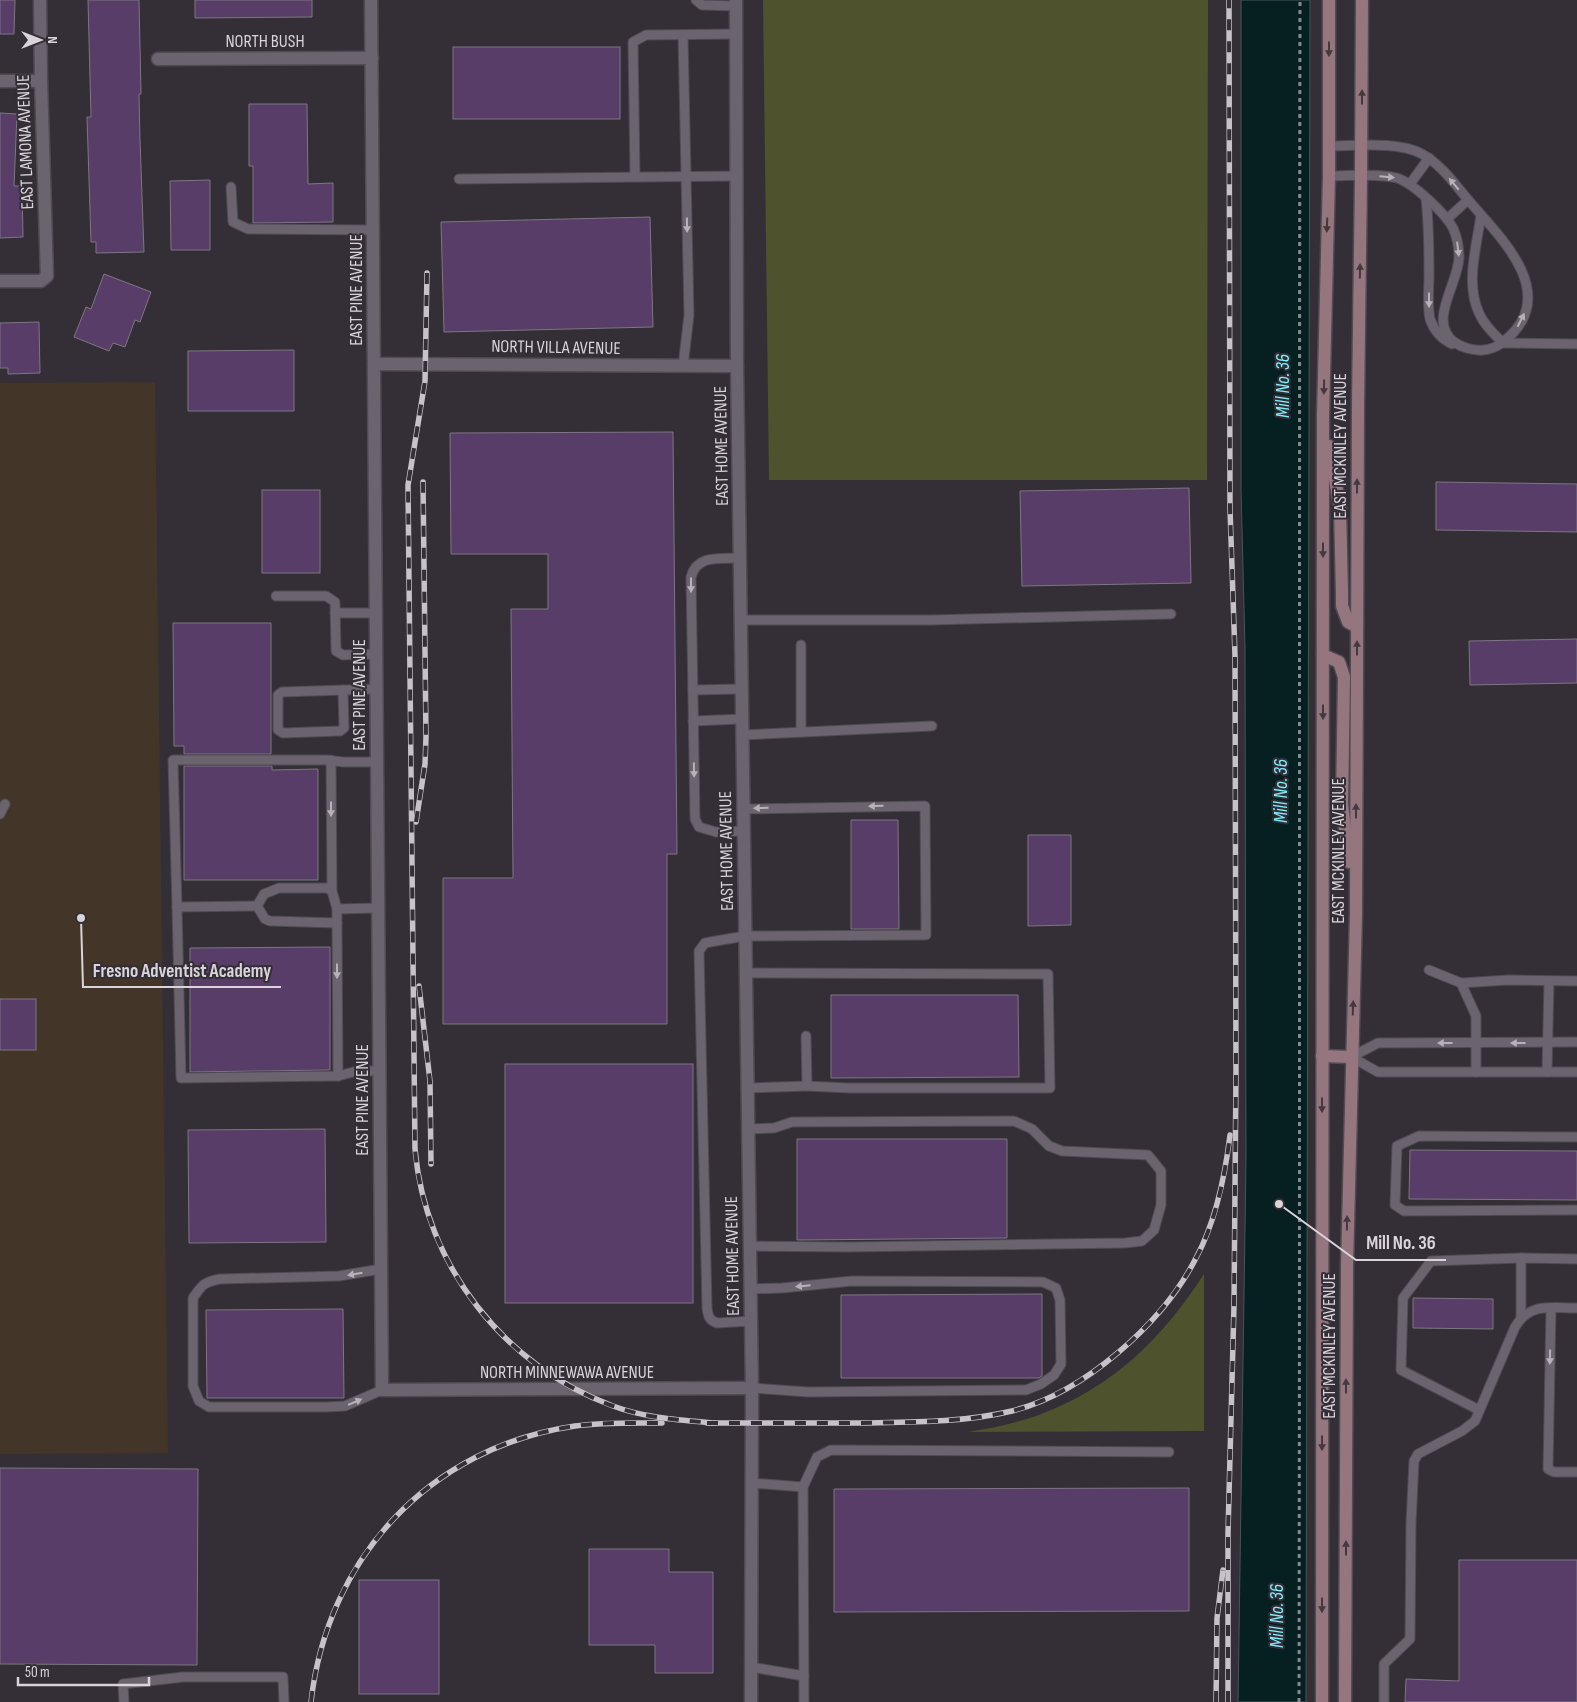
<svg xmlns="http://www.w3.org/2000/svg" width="1577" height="1702" viewBox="0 0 1577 1702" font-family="'Sofia Sans Condensed',sans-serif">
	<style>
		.education { fill: #433527 }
		.green { fill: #4e532e }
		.water { fill: #062022; stroke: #455659 }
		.building { fill: #593d69; stroke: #7d7781 }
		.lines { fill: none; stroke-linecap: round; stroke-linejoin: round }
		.service-casing { stroke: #504b52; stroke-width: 11 }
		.minor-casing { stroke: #504b52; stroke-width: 15 }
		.secondary-casing { stroke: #504b52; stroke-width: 15 }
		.path { stroke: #8b868d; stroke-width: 3; stroke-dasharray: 4 4; stroke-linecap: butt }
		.service { stroke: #6b646e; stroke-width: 9 }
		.minor { stroke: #6b646e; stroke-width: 12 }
		.secondary { stroke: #95767f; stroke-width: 12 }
		.rail-casing { stroke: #c6c2c8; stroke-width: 5.5 }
		.rail { stroke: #342e36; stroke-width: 4; stroke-dasharray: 11; stroke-linecap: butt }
		.oneway { fill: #433941 }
		.oneway2 { fill: #b7b2ba }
		.labels { text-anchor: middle; stroke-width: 4; stroke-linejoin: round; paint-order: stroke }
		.street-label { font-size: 18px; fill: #d8d4da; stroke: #342e36 }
		.water-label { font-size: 19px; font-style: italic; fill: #7cf2fd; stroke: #342e36 }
		.leader { fill: none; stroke: #d8d4da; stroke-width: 2 }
		.callout-dot { fill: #d8d4da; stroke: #342e36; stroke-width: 2 }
		.callout-label { font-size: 19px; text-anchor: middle; font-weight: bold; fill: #d8d4da; stroke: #342e36; stroke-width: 4; stroke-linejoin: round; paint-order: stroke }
	</style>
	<rect width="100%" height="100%" fill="#342e36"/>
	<!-- education -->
	<path class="education" d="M155,382L168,1453L0,1454V383Z"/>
	<!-- green -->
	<g class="green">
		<path d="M763,0H1208L1207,480H769Z"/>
		<path d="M1204,1274V1431L968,1432C992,1428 1016,1423 1039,1415C1113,1387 1162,1339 1204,1274Z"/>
	</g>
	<!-- water -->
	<path class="water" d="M1241,0H1310L1306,1702H1238L1246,1160L1245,647L1241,489Z"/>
	<!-- building -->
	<g class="building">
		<path d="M0,0H15L14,34H0Z"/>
		<path d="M88,0H139L141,94H139L140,140L144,252L96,253V242H91L87,117H91Z"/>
		<path d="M195,0H312V17L195,18Z"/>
		<rect x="453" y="47" width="167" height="72"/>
		<path d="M249,104H307L308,184L333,183V222L253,223V166H249Z"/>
		<path d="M0,113L17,114L14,186H22L23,237L0,238Z"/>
		<path d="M210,180V250H171L170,181Z"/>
		<path d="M650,217L653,327L444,332L441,222Z"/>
		<path d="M104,274L151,292L140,322L135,320L125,347L113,343L109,351L74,337L86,307L91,309Z"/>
		<path d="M39,322L40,373L8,374V368H0V323Z"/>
		<path d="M294,350V411H188V351Z"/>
		<path d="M673,432L677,854H667V1024H443V878H513L511,609H548V554H451L450,433Z"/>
		<path d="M1436,482L1577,484V532L1436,530Z"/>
		<path d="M1189,488L1191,583L1022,586L1020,491Z"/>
		<rect x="262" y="490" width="58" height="83"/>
		<path d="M173,623H271V754H184V746H174Z"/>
		<path d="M1577,639V683L1470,685L1469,641Z"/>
		<path d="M184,766H272V770L318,769V880H184Z"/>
		<path d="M851,820H898L899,929H851Z"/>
		<path d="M1028,835H1071V925L1028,926Z"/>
		<path d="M330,947V1070L190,1072V948Z"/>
		<path d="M831,995H1018L1019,1077L831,1078Z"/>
		<rect x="0" y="999" width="36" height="51"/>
		<rect x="505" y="1064" width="188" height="239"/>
		<path d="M325,1129L326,1242L189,1243L188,1130Z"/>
		<path d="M797,1139H1007V1238L797,1240Z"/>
		<path d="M1410,1150L1577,1151V1200L1409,1199Z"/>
		<path d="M1042,1294V1376L1039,1378H841V1295Z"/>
		<path d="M1413,1298L1493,1299V1329L1413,1328Z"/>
		<path d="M343,1309L344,1398H207L206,1310Z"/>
		<path d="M0,1468L198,1469L197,1665L0,1664Z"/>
		<path d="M1189,1488V1611L834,1612V1489Z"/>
		<path d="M589,1549H669V1572H713V1673H655V1645H589Z"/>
		<path d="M1459,1560H1577V1702H1405L1406,1679L1459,1681Z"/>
		<rect x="359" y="1580" width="80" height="114"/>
	</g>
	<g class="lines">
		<!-- service casing -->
		<g class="service-casing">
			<g id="service">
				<path d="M696,0L702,5L736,6"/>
				<path d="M635,176L633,42L646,35L736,34"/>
				<path d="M1329,176C1349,176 1377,173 1397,178C1413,183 1445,213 1453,228C1457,237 1459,247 1459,257C1459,283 1427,321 1454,342C1461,347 1473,351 1483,350C1497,349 1505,341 1514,332C1554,287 1498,235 1470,202C1456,186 1442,165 1422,154C1398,141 1356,146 1329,146"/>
				<path d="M459,179L737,176"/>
				<path d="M1410,184L1429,158"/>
				<path d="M231,187L233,222L248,229L373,230"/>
				<path d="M1426,199C1429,225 1429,250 1429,276C1429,290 1427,305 1430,319C1434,331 1442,339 1452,344"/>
				<path d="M1481,215C1477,245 1465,283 1479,313C1484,325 1494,334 1503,343L1577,344"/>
				<path d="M1447,219L1468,200"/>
				<path d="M683,366L689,315L683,35"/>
				<path d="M740,558C720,559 697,554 691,577L695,819L699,827L716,832L744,831"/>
				<path d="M276,596H326L335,602L336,651L343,655L376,654"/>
				<path d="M335,613H376"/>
				<path d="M741,620H931L1171,614"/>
				<path d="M801,645V732"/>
				<path d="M343,690L344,728L340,731L283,733L278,730V695L282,692L376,689"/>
				<path d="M693,690L742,689"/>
				<path d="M693,721L742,719"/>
				<path d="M743,735L932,726"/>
				<path d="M331,760L332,891L337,909V923L270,921L265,919L257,906L264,894L279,888H327L332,891"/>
				<path d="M743,809L925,806L926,935L745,936L710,942L705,943L699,951L707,1308C708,1316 709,1320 717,1323L751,1321"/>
				<path d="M0,814L5,804"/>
				<path d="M257,906L177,907L173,760H326L343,762H377"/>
				<path d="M177,907L181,1078L338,1076L357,1071H379"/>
				<path d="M337,909L378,908"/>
				<path d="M337,923L338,1076"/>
				<path d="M1429,970L1461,983L1508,980L1577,981"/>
				<path d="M746,973L1048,974L1050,1088H849L807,1086"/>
				<path d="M1461,983L1476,1016V1072"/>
				<path d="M1577,1042L1378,1043L1351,1057L1378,1072H1577"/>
				<path d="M1547,1072L1549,981"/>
				<path d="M747,1088L807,1086L806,1036"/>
				<path d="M748,1129L774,1128L792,1122L1014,1121L1032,1129L1049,1146L1062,1151L1148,1155L1161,1171V1205L1154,1230L1142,1241L1125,1243L849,1247L749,1246"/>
				<path d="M1577,1137L1419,1136L1397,1146L1395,1205L1404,1211L1577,1210"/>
				<path d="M381,1269L339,1276L220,1279C204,1282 202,1285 193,1298V1386L199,1401L209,1407H327L345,1406L382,1390"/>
				<path d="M750,1289L782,1288L852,1281L1043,1282L1056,1288L1060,1300L1061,1364L1054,1375L1041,1384L1026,1390L808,1392L752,1388"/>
				<path d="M1551,1308L1548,1469L1554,1472H1577"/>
				<path d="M1521,1317V1258L1577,1259"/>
				<path d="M1479,1410L1401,1370L1403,1298L1431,1261L1521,1258"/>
				<path d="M751,1483L803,1487L804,1702"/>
				<path d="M803,1487L817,1457L831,1450L1169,1452"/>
				<path d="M751,1667L804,1676"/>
				<path d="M124,1702L123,1684L183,1677H283L284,1702"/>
				<path d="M1384,1702V1664L1410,1639L1411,1523L1414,1461L1418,1454L1462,1431L1475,1421L1515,1327C1530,1302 1551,1308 1577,1308"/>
			</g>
		</g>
		<!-- minor casing -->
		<g class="minor-casing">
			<g id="minor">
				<path d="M371,0L382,1390L752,1388"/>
				<path d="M736,0L737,366L752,1388L751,1702"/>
				<path d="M158,59L372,58"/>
				<path d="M0,81H41"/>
				<path d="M0,281H41L47,276L41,81L40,0"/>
				<path d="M374,364L737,366"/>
			</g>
		</g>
		<!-- secondary casing -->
		<g class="secondary-casing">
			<g id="secondary">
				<path d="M1329,446L1340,507L1342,594V606L1348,622L1357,627"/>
				<path d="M1323,655L1339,662L1344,677L1342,804L1349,862"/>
				<path d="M1322,1056L1351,1057"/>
				<path d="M1322,1702L1323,416L1329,176V0"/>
				<path d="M1345,1702L1347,1266L1356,914L1358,406L1361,176L1362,0"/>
			</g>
		</g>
		<!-- path -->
		<path class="path" d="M1299,1702C1300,1135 1299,567 1300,0"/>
		<!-- service -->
		<use href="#service" class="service"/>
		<!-- minor -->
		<use href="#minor" class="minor"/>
		<!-- secondary -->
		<use href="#secondary" class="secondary"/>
		<!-- rail casing -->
		<g class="rail-casing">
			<g id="rail">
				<path d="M427,273L425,381L408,485L415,1149C425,1265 504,1366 613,1406C645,1418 679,1420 714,1423"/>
				<path d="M416,822L425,764L426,737L423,482"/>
				<path d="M419,986L430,1081L431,1164"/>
				<path d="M707,1423C757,1423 807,1423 858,1423C910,1422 961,1423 1012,1411C1084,1393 1163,1323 1196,1258C1216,1221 1225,1176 1230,1135"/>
				<path d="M311,1702C327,1558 430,1447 575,1426C603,1422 633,1423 662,1423"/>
				<path d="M1216,1702L1217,1618L1223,1570"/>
				<path d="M1228,1702V1533L1234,1305L1236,1072L1235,656L1230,509L1229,0"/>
			</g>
		</g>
		<!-- rail -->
		<use href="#rail" class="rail"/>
	</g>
	<!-- one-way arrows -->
	<defs><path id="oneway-solid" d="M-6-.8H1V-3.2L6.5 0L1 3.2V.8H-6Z" transform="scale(1.25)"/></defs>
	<g class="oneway">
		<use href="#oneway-solid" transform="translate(1329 49) rotate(90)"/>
		<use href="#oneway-solid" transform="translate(1362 97) rotate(-90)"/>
		<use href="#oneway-solid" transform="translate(1327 225) rotate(92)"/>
		<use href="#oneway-solid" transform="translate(1360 271) rotate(-89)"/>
		<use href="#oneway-solid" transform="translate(1324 387) rotate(91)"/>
		<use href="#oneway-solid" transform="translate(1357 486) rotate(-90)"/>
		<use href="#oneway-solid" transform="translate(1323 550) rotate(90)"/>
		<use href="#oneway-solid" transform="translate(1357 648) rotate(-90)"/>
		<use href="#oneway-solid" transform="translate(1323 712) rotate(90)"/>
		<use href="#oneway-solid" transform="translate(1356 811) rotate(-90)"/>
		<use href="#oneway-solid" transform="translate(1353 1008) rotate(-88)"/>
		<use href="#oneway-solid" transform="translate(1322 1105) rotate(90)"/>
		<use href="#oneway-solid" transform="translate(1347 1223) rotate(-89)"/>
		<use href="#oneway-solid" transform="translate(1346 1386) rotate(-90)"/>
		<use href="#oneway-solid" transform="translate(1322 1443) rotate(90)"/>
		<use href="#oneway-solid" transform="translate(1346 1548) rotate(-90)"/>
		<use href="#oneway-solid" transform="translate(1322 1605) rotate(90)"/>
	</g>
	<g class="oneway2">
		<use href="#oneway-solid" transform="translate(1387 177) rotate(5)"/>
		<use href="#oneway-solid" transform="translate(1454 184) rotate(-130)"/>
		<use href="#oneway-solid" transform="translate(687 225) rotate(89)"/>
		<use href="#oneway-solid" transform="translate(1458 249) rotate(83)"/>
		<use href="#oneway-solid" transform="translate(1429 300) rotate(90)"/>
		<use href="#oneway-solid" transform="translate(1521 320) rotate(-63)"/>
		<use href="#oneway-solid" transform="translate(691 585) rotate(90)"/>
		<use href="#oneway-solid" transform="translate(694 770) rotate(89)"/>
		<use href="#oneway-solid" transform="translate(876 806) rotate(179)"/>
		<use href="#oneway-solid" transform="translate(761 808) rotate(179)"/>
		<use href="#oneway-solid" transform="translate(331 809) rotate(90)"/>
		<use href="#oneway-solid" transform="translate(337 971) rotate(90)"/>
		<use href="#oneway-solid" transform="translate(1445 1043) rotate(180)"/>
		<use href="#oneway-solid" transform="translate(1518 1043) rotate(180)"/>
		<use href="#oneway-solid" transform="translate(355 1274) rotate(170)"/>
		<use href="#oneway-solid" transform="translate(803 1286) rotate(174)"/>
		<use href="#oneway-solid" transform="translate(1550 1357) rotate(91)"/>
		<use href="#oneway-solid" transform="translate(355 1402) rotate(-23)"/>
	</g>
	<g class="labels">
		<!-- street labels -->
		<g class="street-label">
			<text x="265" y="47">NORTH BUSH</text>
			<text transform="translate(25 142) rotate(-92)" y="6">EAST LAMONA AVENUE</text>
			<text transform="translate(356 290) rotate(-90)" y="6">EAST PINE AVENUE</text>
			<text transform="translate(556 347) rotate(1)" y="6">NORTH VILLA AVENUE</text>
			<text transform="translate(721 446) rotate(-91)" y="6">EAST HOME AVENUE</text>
			<text transform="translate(1340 446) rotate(-90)" y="6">EAST MCKINLEY AVENUE</text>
			<text transform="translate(359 695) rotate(-90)" y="6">EAST PINE AVENUE</text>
			<text transform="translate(726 851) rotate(-91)" y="6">EAST HOME AVENUE</text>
			<text transform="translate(1338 851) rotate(-90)" y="6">EAST MCKINLEY AVENUE</text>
			<text transform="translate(362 1100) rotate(-90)" y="6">EAST PINE AVENUE</text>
			<text transform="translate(732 1256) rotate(-91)" y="6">EAST HOME AVENUE</text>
			<text transform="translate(1329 1346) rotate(-90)" y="6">EAST MCKINLEY AVENUE</text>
			<text x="567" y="1378">NORTH MINNEWAWA AVENUE</text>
		</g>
		<!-- water labels -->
		<g class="water-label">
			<text transform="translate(1282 386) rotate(-90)" y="7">Mill No. 36</text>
			<text transform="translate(1280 791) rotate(-90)" y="7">Mill No. 36</text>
			<text transform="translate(1276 1616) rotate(-90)" y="7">Mill No. 36</text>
		</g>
	</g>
	<!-- callouts -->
	<path class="leader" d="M81 918L83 987H281M1279 1204L1356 1260H1446"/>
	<g class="callout-dot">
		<circle cx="81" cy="918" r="5"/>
		<circle cx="1279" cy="1204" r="5"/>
	</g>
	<g class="callout-label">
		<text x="182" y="977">Fresno Adventist Academy</text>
		<text x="1401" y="1249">Mill No. 36</text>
	</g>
	<!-- north arrow -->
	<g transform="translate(40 40) rotate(90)" stroke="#342e36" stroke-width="4" paint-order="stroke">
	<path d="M0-4L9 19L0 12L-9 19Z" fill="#d8d4da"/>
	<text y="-8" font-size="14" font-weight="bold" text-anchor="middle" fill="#d8d4da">N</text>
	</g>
	<!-- scale -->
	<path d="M18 1677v8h131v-8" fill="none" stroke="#d8d4da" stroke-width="2.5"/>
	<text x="25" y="1677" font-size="15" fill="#d8d4da" stroke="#342e36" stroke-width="4" paint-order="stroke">50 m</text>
</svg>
